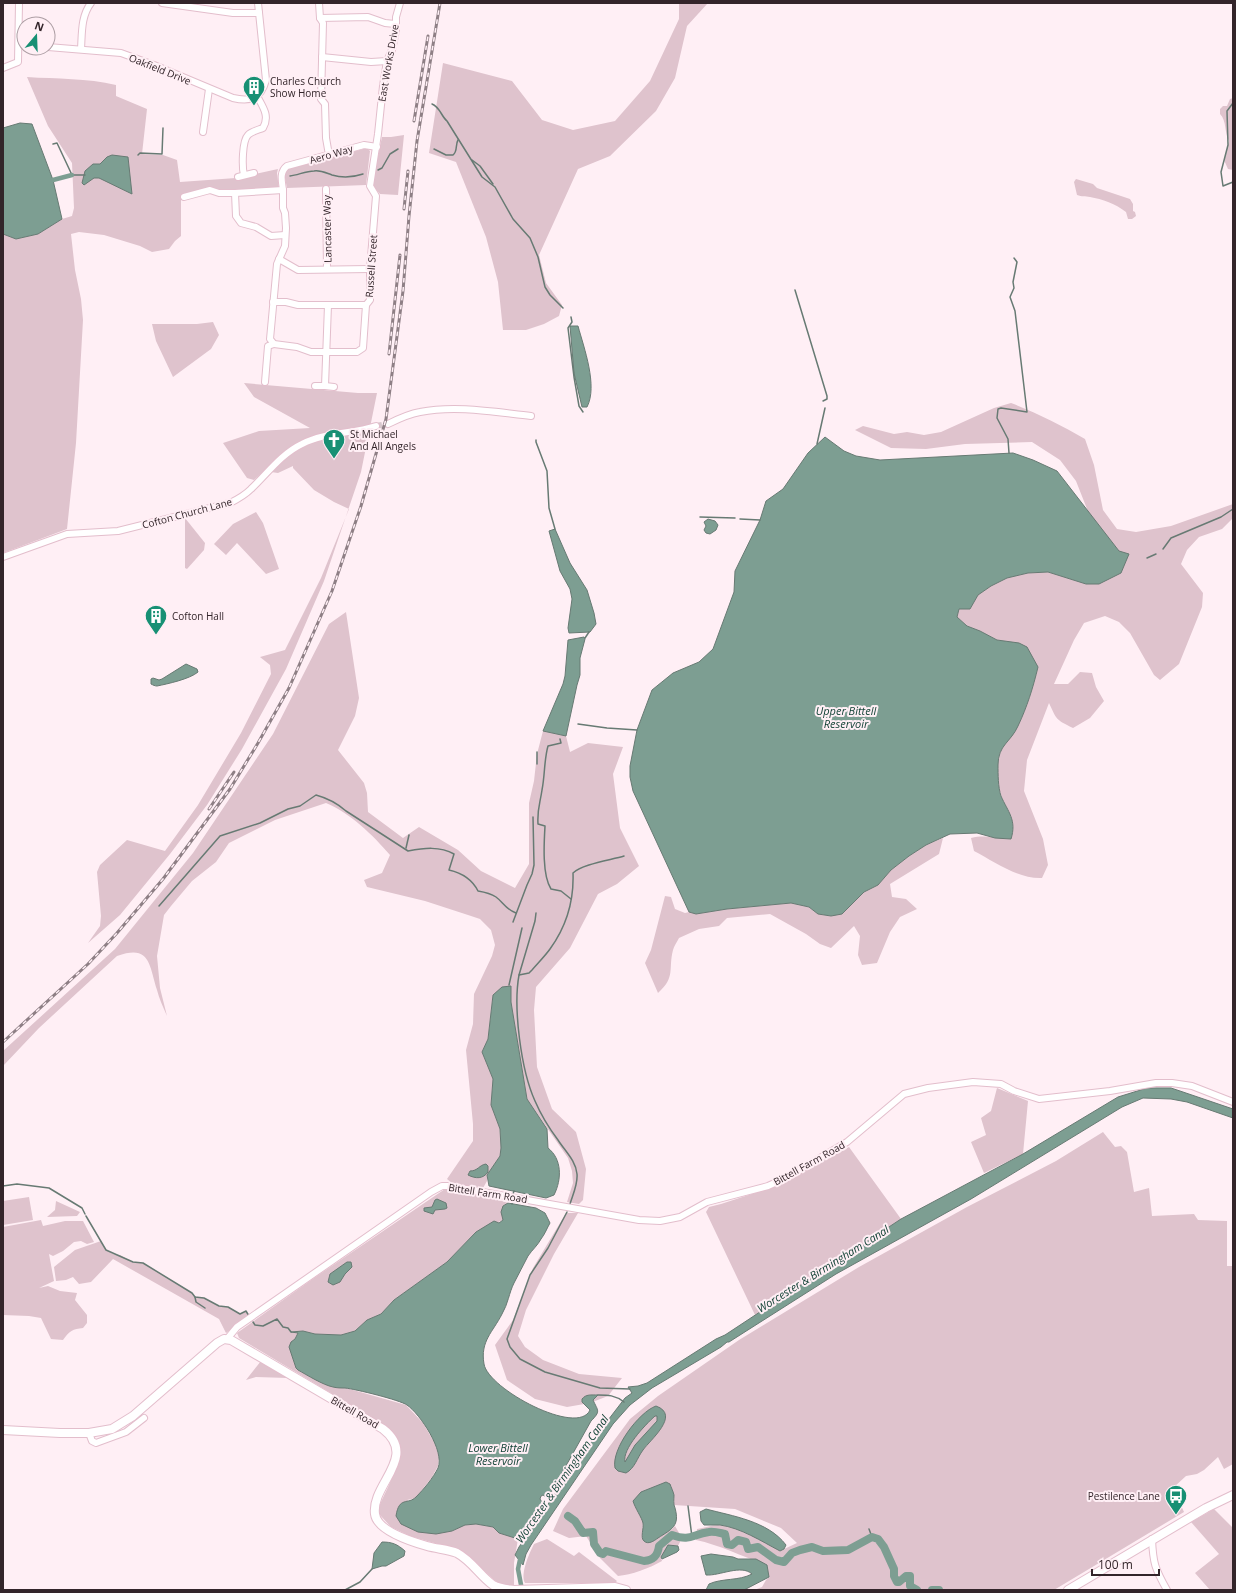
<svg xmlns="http://www.w3.org/2000/svg" width="1236" height="1593" viewBox="0 0 1236 1593" font-family="'Open Sans',sans-serif">
	<style>
		.green { fill: #dfc3cd }
		.water { fill: #7d9e92; stroke: #677a73; fill-rule: evenodd }
		.lines { fill: none; stroke-linecap: round; stroke-linejoin: round }
		.stream { stroke: #677a73; stroke-width: 1.5 }
		.canal { stroke: #7d9e92; stroke-width: 4.5 }
		.river { stroke: #7d9e92; stroke-width: 8 }
		.minor-tunnel { stroke: #d6c7cc; stroke-width: 6; stroke-dasharray: 6 3; stroke-linecap: butt }
		.minor-casing { stroke: #e3becc; stroke-width: 8 }
		.major-casing { stroke: #e3becc; stroke-width: 10 }
		.minor { stroke: #fff; stroke-width: 6 }
		.major { stroke: #fff; stroke-width: 8 }
		.rail-casing { stroke: #8e7f85; stroke-width: 3 }
		.rail { stroke: #ffeff5; stroke-width: 1.5; stroke-dasharray: 4.5; stroke-linecap: butt }
		.labels { text-anchor: middle; stroke-width: 4; stroke-linejoin: round; paint-order: stroke }
		.street-label { font-size: 10px; fill: #33252a; stroke: #ffeff5 }
		.poi-label { font-size: 10px; fill: #33252a; stroke: #ffeff5; text-anchor: start }
		.water-label { font-size: 11px; font-style: italic; fill: #0d3e31; stroke: #ffeff5 }
	</style>
	<rect width="100%" height="100%" fill="#ffeff5"/>
	<!-- green -->
	<g class="green">
		<path d="M679,3H708L687,26L675,78L656,111L610,156L578,169L539,255L546,283L562,305L559,316L544,324L526,330H503L498,282L486,237L456,162L429,153L443,63L512,81L542,120L573,130L615,121L650,81L679,19Z"/>
		<path d="M27,77C57,79 87,78 116,85V96L147,109L142,154L163,155L177,160L180,182L236,178L278,169L277,173L279,189L223,191L211,187L181,195V236L175,241L169,249L152,252L140,246L104,235L79,232L71,234L75,270L81,299L83,320L76,443L67,529L3,553V234L16,239L38,234L62,219L72,216L74,208L72,163L48,126Z"/>
		<path d="M1233,98V170L1228,169L1224,160L1229,141C1224,132 1227,121 1220,114V109L1223,106H1227L1230,99Z"/>
		<path d="M404,135L398,195L380,194L373,186L375,170L382,137H391Z"/>
		<path d="M363,149H368L370,151L366,185L287,188L284,173L288,169Z"/>
		<path d="M1076,179L1093,184L1097,188L1130,199L1133,204V211L1135,212L1136,216L1132,219H1128L1126,212C1116,204 1102,199 1090,197C1085,196 1082,197 1077,195L1074,182Z"/>
		<path d="M213,322L219,335L211,349L173,377L156,341L152,324H197Z"/>
		<path d="M244,383L358,393H377L361,472L324,581L286,669L242,749L207,805L170,854L120,915L88,943L100,926L101,916L97,872L100,865L127,840L165,851L198,805L241,733L271,674L270,665L260,657L285,650L321,578L349,509L334,502L314,490L293,468V466L278,473L264,471L254,480L247,478L223,443L259,431L310,428L254,397Z"/>
		<path d="M1011,403C1037,413 1061,425 1085,439L1094,465L1103,510L1117,529L1136,532L1171,526L1233,504V518L1222,529L1199,537L1187,550L1181,564L1203,593L1202,607L1179,664L1160,680L1154,675L1130,633L1119,622L1105,616L1084,623L1074,640L1054,684H1068L1080,672L1092,673L1096,687L1104,701L1090,718L1073,728C1055,719 1057,720 1049,703L1027,760L1024,791L1043,839L1048,865L1042,878C1018,879 995,862 974,851L971,838C986,834 995,839 1011,838C1017,820 1007,812 1001,795C998,787 997,774 998,765C998,745 1011,741 1018,725C1027,707 1033,688 1038,667L1018,643L997,640L980,631L967,626L957,617L959,609H970L978,595L991,586L1007,578L1028,573L1048,572L1086,584L1119,551L1089,514L1076,481L1060,460L1032,442L965,444L926,449L891,448L855,430L863,426L894,434L907,432L924,435L941,432L994,408Z"/>
		<path d="M256,512L263,523L279,569L266,574L237,543L226,555L214,544L233,524Z"/>
		<path d="M185,518L205,543L204,550L187,569L185,568Z"/>
		<path d="M346,612L359,698L355,716L338,750L364,783L367,793L368,812L403,838L419,827L458,850L481,871L515,888L529,864V803L534,781L537,754L543,731L566,736L570,752L588,743L623,747L613,774L620,828L639,866L617,884L598,894L570,948L536,987L534,1010L537,1067L552,1109L576,1132L586,1169L583,1200L579,1204L567,1202L573,1183L572,1171L568,1158L527,1099L511,1002V986L493,995L488,1039L482,1052L493,1079L491,1105L500,1129L501,1148L500,1156L487,1175V1181L483,1188L453,1184L447,1179L473,1141V1124L466,1050L473,1024L474,994L492,956L495,945L491,930L480,919L468,915L425,901L367,887L364,880L382,873L390,855C373,835 350,813 326,803L275,820L229,843L216,862L192,881L171,906L164,915L157,956L160,988L167,1016C163,1007 159,998 157,990C149,964 150,944 117,956L39,1028L3,1066V1051L115,949L193,853L273,734L329,624Z"/>
		<path d="M943,838L939,854L890,884L892,897L906,899L917,909L900,917L890,932L877,963L862,965L858,955L860,936L854,926L831,948L820,944L806,934L770,914L727,918L719,926L699,929L679,938C677,942 674,946 673,950C668,969 676,977 658,993L645,963L651,950L665,896L671,897L675,909L685,913L689,912L696,914L727,909L791,903L809,907L818,914L831,916L842,913L864,892L878,885L891,870L909,856L926,845Z"/>
		<path d="M997,1088L1028,1101L1023,1154L984,1173L971,1142L986,1135L981,1118L991,1111Z"/>
		<path d="M1103,1132L1115,1147L1121,1146L1127,1152L1134,1192L1149,1188L1152,1216L1194,1214L1198,1220L1227,1221V1266H1233V1464L1224,1469L1218,1457L1204,1470L1197,1474L1186,1476L1173,1488L1184,1512L1054,1590H754L762,1587L766,1580L769,1577L767,1565C743,1557 720,1545 696,1540L697,1529C704,1528 711,1525 718,1525C740,1527 761,1541 780,1551L797,1543L781,1528L735,1509L674,1505V1494L666,1482L641,1492L643,1522L642,1538L671,1530L675,1526L682,1538L678,1546L674,1545L661,1557L662,1561C650,1568 631,1575 618,1576L600,1558L586,1536L569,1538L553,1531L563,1509L630,1419L658,1396L739,1340L859,1267L967,1207L1056,1161Z"/>
		<path d="M849,1147L901,1219L755,1315L706,1212L709,1207L721,1204L779,1185Z"/>
		<path d="M445,1189L490,1197L508,1203L503,1206V1220L476,1232L447,1262L394,1300L381,1314L367,1320L355,1331L341,1335L315,1334L303,1331L292,1332L298,1333L295,1339L291,1342C292,1350 292,1363 298,1370L332,1387L346,1388L406,1405L423,1423L434,1442L439,1456L438,1466L432,1477L416,1498L407,1500L452,1531L465,1525L476,1524L493,1527L499,1533L518,1539L514,1563V1586L500,1585L466,1555L448,1547L410,1536L391,1527L379,1514V1507C385,1491 405,1458 399,1442C397,1436 389,1430 384,1425L239,1338L237,1333L314,1278Z"/>
		<path d="M29,1197L33,1220L3,1225V1201Z"/>
		<path d="M56,1201L80,1212L77,1216L47,1217L55,1210Z"/>
		<path d="M566,1213H578L554,1254L526,1310L518,1336L525,1347L543,1360L579,1374L622,1378L608,1396L590,1403L567,1407L535,1399L507,1380L495,1345L513,1320L533,1268Z"/>
		<path d="M41,1220L43,1226L65,1221H83L94,1242L87,1244L81,1241L74,1242L63,1251L53,1256L49,1254L54,1281L39,1288L48,1286L60,1291L77,1293L75,1300L87,1315V1323L83,1328C73,1329 69,1331 63,1340L51,1339L41,1318L29,1316L3,1315V1227Z"/>
		<path d="M101,1241L106,1250L113,1254L120,1255L133,1262L143,1263L192,1293L195,1297L204,1298L219,1306L228,1307L240,1314L246,1311L249,1316L226,1333L219,1319L113,1259L91,1282L79,1284L73,1277L66,1280L56,1281L54,1267L75,1250Z"/>
		<path d="M261,1361L288,1378L256,1377L246,1380Z"/>
		<path d="M1214,1509L1233,1528V1590H1210L1195,1573L1219,1554L1191,1522Z"/>
		<path d="M547,1539L574,1556L579,1552L617,1581L615,1583H525C520,1574 529,1554 534,1544Z"/>
	</g>
	<!-- water -->
	<g class="water">
		<path d="M20,123L32,124L53,180L62,219L38,234L16,239L3,234V128Z"/>
		<path d="M112,155L128,157L132,194L99,178H94L84,185L82,183L85,171L93,164H100L107,157Z"/>
		<path d="M570,326H578C584,348 598,386 587,407H582L574,373Z"/>
		<path d="M825,437L844,451L856,456L880,460L1013,453L1033,460L1057,471L1119,551L1129,554L1121,573L1099,584H1086L1048,572L1028,573L1007,578L991,586L978,595L970,609H959L957,617L967,626L980,631L997,640L1019,643L1027,647L1038,667C1033,688 1027,707 1018,726C1011,742 998,745 998,765C998,774 998,787 1001,796C1008,812 1017,820 1011,839L995,838L977,833L950,834L926,845L909,856L891,870L878,885L864,892L842,914L831,916L818,914L809,907L791,903L727,909L696,914L689,912L633,791L630,777V766L637,730L652,690L673,673L699,662L713,649L734,592L735,571L760,520L766,501L783,489L808,453Z"/>
		<path d="M708,519L715,521L718,525L716,530L710,534L706,533L704,530L706,526L704,522Z"/>
		<path d="M555,529L570,563L587,590L594,613L596,624L590,632L569,633L568,628L572,599L570,589L560,571L549,531Z"/>
		<path d="M584,637L585,639L580,658V675L577,685L566,736L543,731L563,684L565,676L568,640Z"/>
		<path d="M186,664L197,669L198,672C190,679 167,684 157,686C155,686 153,685 151,684V679L153,678L159,680L162,679Z"/>
		<path d="M511,986V1002L527,1099L547,1129L548,1148C562,1159 562,1179 554,1195L546,1198L489,1186L487,1175L500,1156L501,1148L500,1129L491,1105L493,1079L482,1052L488,1039L493,995L502,987Z"/>
		<path d="M1147,1088H1171L1180,1091L1233,1109V1118L1187,1102L1171,1099L1143,1098L1122,1107L971,1199L836,1274L729,1342H727L721,1347L652,1388L630,1405L613,1424L531,1545L526,1554L523,1565L515,1555L519,1547L582,1454L625,1398L632,1393L628,1387L638,1386L647,1383L716,1339L725,1335L901,1219L1023,1154L1118,1097Z"/>
		<path d="M486,1164L488,1166V1172C483,1179 476,1179 468,1175L470,1171C478,1171 479,1165 486,1164Z"/>
		<path d="M437,1199L446,1203L447,1208L445,1209L435,1210L433,1214L424,1211V1208L432,1207L435,1200Z"/>
		<path d="M508,1203L536,1208L545,1213L550,1223C547,1228 545,1234 541,1239C538,1245 532,1250 528,1256C523,1265 519,1274 514,1283C509,1293 508,1304 502,1314C493,1332 480,1341 484,1364C488,1389 578,1437 590,1410L582,1402V1399C586,1394 591,1395 598,1395L593,1400C598,1411 601,1411 591,1421L548,1498L543,1495L541,1496L540,1499L543,1504L518,1539L499,1533L493,1527L476,1524L465,1525L452,1531L436,1534L418,1532L401,1524L396,1516C399,1496 408,1505 416,1497C424,1489 433,1478 438,1468C445,1451 420,1414 407,1405C400,1400 355,1389 345,1388C341,1388 337,1388 333,1387C323,1385 307,1375 298,1370L296,1368L289,1347L291,1342L295,1339L298,1333L291,1332L303,1331L315,1334L341,1335L355,1331L367,1320L381,1314L394,1300L447,1262L476,1232L494,1221L499,1223L503,1220L501,1212L503,1206Z"/>
		<path d="M347,1262H351L352,1267L345,1274L340,1282L333,1285L328,1282L330,1274Z"/>
		<path d="M656,1406C681,1415 650,1440 643,1450C637,1458 635,1468 626,1473L618,1471L615,1468C611,1449 639,1412 656,1406ZM655,1416H657V1421L635,1445L625,1462C622,1449 645,1425 655,1416Z"/>
		<path d="M666,1482L670,1484C671,1487 673,1491 674,1495C674,1499 673,1504 675,1508C680,1526 672,1529 658,1538C654,1541 648,1545 644,1541C640,1538 644,1528 643,1523C642,1518 635,1508 633,1501L641,1492Z"/>
		<path d="M706,1509C732,1516 768,1521 786,1545L784,1549L780,1551C761,1541 741,1528 720,1525C715,1525 709,1525 704,1525L701,1521L700,1512Z"/>
		<path d="M382,1542C392,1542 397,1544 405,1551L404,1556L386,1566H382L372,1569L374,1553Z"/>
		<path d="M668,1545L678,1546L679,1550L677,1552L662,1559L661,1557Z"/>
		<path d="M711,1554L733,1557L738,1559H756L767,1565L769,1577L744,1590H706L709,1584C722,1578 739,1581 752,1574C741,1564 720,1576 706,1575L701,1556Z"/>
	</g>
	<g class="lines">
		<!-- stream -->
		<g class="stream">
			<path d="M1233,103L1227,111L1228,145L1221,172L1223,186L1233,182"/>
			<path d="M432,104C440,107 441,116 447,121L482,177L495,187L513,219L530,238L538,257L545,287L550,295L563,308"/>
			<path d="M53,144L57,143L72,175H85"/>
			<path d="M434,149L446,155H453C458,151 455,145 458,140"/>
			<path d="M138,155L140,153L162,154L163,128"/>
			<path d="M472,160L480,166L493,184"/>
			<path d="M378,170L382,168L390,154L398,149"/>
			<path d="M290,176C298,175 306,171 314,171C321,170 326,173 332,175C342,178 354,177 363,174"/>
			<path d="M795,290L827,396V399L823,401"/>
			<path d="M571,317L572,322L568,328L574,377L579,406L583,412"/>
			<path d="M536,440V442L547,471L549,508L555,529"/>
			<path d="M817,444L825,408"/>
			<path d="M1009,453L1008,439L997,418L998,409L1001,408L1027,412L1015,311L1010,297L1014,288L1013,282L1017,262L1014,258"/>
			<path d="M700,517L735,518"/>
			<path d="M740,519L760,520"/>
			<path d="M1163,549L1171,538L1221,517L1233,509"/>
			<path d="M1147,558L1156,554"/>
			<path d="M585,638L589,632"/>
			<path d="M578,724L607,728L637,730"/>
			<path d="M560,739L561,743L548,746C544,760 545,775 542,790C540,804 537,809 538,824L545,826C544,843 542,875 551,889L561,891L571,899"/>
			<path d="M537,764V752"/>
			<path d="M406,848L409,835"/>
			<path d="M159,906L220,836L260,823L288,809L300,806L316,795C327,798 337,803 346,811L408,851C424,848 440,846 454,854L449,870C462,873 472,879 478,891C484,892 490,893 496,897C503,902 505,909 516,913"/>
			<path d="M513,922L527,885L532,874L534,865L533,817"/>
			<path d="M519,975L535,921L536,913"/>
			<path d="M509,985L522,928"/>
			<path d="M3,1186L17,1184L49,1188L82,1208L85,1214"/>
			<path d="M513,1194L514,1191"/>
			<path d="M512,1204V1201"/>
			<path d="M570,1204C573,1194 578,1184 577,1174C576,1161 565,1151 558,1140C549,1128 541,1115 535,1101C521,1070 513,1008 519,975L529,973L532,970C538,963 545,956 550,949C566,927 574,900 573,873C582,864 611,860 624,856"/>
			<path d="M567,1212L548,1248L530,1275L507,1339L510,1347L520,1359L545,1372L600,1388L630,1389"/>
			<path d="M86,1216L106,1250L133,1262L143,1263L192,1293L195,1297L204,1298L219,1306L228,1307L240,1314L246,1311L249,1316"/>
			<path d="M195,1297L196,1302L205,1308"/>
			<path d="M253,1322L255,1325L263,1326L277,1319L283,1327L288,1328L291,1332"/>
			<path d="M598,1395C608,1395 615,1395 624,1402"/>
			<path d="M688,1506L692,1537"/>
			<path d="M869,1529L872,1537"/>
			<path d="M345,1590L360,1582L372,1569"/>
		</g>
		<!-- canal -->
		<g class="canal">
			<path d="M53,180L72,175"/>
			<path d="M521,1555L518,1569L522,1590"/>
		</g>
		<!-- river -->
		<g class="river">
			<path d="M568,1516L575,1521L583,1533L593,1532L594,1544L600,1553L603,1554L606,1551L644,1561C654,1560 658,1555 659,1546L672,1535C691,1542 692,1534 709,1532C714,1531 720,1533 725,1534L727,1544L732,1545L738,1540L746,1542L748,1549L758,1547L776,1560L784,1562L792,1553L800,1550L812,1547L823,1551L848,1550L872,1537L878,1539L884,1547L894,1569V1576L897,1582H899L906,1576H910V1586L917,1590"/>
			<path d="M932,1590H939"/>
		</g>
		<!-- minor-tunnel -->
		<path class="minor-tunnel" d="M376,426L388,424"/>
		<!-- minor casing -->
		<g class="minor-casing">
			<g id="minor">
				<path d="M162,3L233,13H259"/>
				<path d="M319,3L320,18L323,23L321,99L325,104L326,138L329,155"/>
				<path d="M320,18L368,17L385,23L395,24"/>
				<path d="M48,47L121,53L154,65L233,98C250,102 261,99 266,80L258,3"/>
				<path d="M81,49C82,33 81,16 91,3"/>
				<path d="M322,57L371,62L387,61"/>
				<path d="M3,68L18,62L19,3"/>
				<path d="M203,132L209,89"/>
				<path d="M244,175C242,167 242,141 248,135C252,131 258,130 263,128C270,116 263,107 257,96"/>
				<path d="M238,177L254,173"/>
				<path d="M326,189L327,269"/>
				<path d="M283,190V208L285,213L286,228L285,246L277,264L270,339L274,344L297,347L311,352H357L363,348L366,305L370,300V269L376,196L370,186L378,134L383,86L387,61L392,50L396,30V17L400,3"/>
				<path d="M235,193L283,190C282,182 279,172 287,166L364,145L377,147"/>
				<path d="M184,197L210,190L219,193H235L236,216L241,223L256,227L271,236L285,235"/>
				<path d="M279,259L298,270L370,269"/>
				<path d="M273,302H286L298,305H366"/>
				<path d="M265,382L268,346L274,344"/>
				<path d="M315,386H325L328,305"/>
				<path d="M325,386L334,387"/>
				<path d="M388,424C398,419 408,414 420,412C456,405 494,412 531,416"/>
				<path d="M3,557L67,534L118,531L230,503C238,499 245,495 251,489C267,474 281,454 302,444C325,432 352,434 376,426"/>
				<path d="M227,1339L237,1327L431,1192L442,1186H449L639,1220L660,1221L680,1217L707,1202L768,1186L788,1177L847,1142L904,1094L928,1088L973,1082L1001,1084L1014,1091L1039,1099L1110,1091L1156,1083H1172L1192,1086L1233,1102"/>
				<path d="M89,1433L92,1441L96,1443L126,1432L144,1418"/>
				<path d="M1152,1539C1153,1563 1155,1569 1167,1590"/>
			</g>
		</g>
		<!-- major casing -->
		<g class="major-casing">
			<g id="major">
				<path d="M3,1430L60,1433H89L112,1429L133,1416L217,1343L224,1339L231,1340L383,1429C419,1457 371,1484 375,1514C377,1531 413,1542 427,1546C437,1549 448,1549 457,1553C472,1561 480,1576 493,1585C500,1589 507,1589 514,1590L615,1587L626,1590"/>
				<path d="M1068,1590L1206,1508L1233,1495"/>
			</g>
		</g>
		<!-- minor -->
		<use href="#minor" class="minor"/>
		<!-- major -->
		<use href="#major" class="major"/>
		<!-- rail casing -->
		<g class="rail-casing">
			<g id="rail">
				<path d="M414,121L428,36"/>
				<path d="M404,209L408,171"/>
				<path d="M389,354L400,255"/>
				<path d="M209,809L234,772"/>
				<path d="M3,1042L88,964L117,933L163,879L230,789L258,743L289,688L332,591L361,506L386,419L403,291L409,216L417,141L440,3"/>
			</g>
		</g>
		<!-- rail -->
		<use href="#rail" class="rail"/>
	</g>
	<!-- icons -->
	<defs>
		<g id="building-pin" transform="scale(1.15)"><path d="M0 17L-7.5 6A9.5 9.5 0 1 1 7.5 6Z" fill="#179074" stroke="#ffeff5"/><path d="M-4-6H4V6H1V3H-1V6H-4ZM-2.5-4.3h1.7v1.8h-1.7ZM.8-4.3h1.7v1.8H.8ZM-2.5-1h1.7V.8h-1.7ZM.8-1h1.7V.8H.8Z" fill="#fff"/></g>
		<g id="church-pin" transform="scale(1.15)"><path d="M0 17L-7.5 6A9.5 9.5 0 1 1 7.5 6Z" fill="#179074" stroke="#ffeff5"/><path d="M-1.2-6h2.4v3.5h3.3v2.4h-3.3V6h-2.4V-.1h-3.3v-2.4h3.3Z" fill="#fff"/></g>
		<g id="bus-pin" transform="scale(1.15)"><path d="M0 17L-7.5 6A9.5 9.5 0 1 1 7.5 6Z" fill="#179074" stroke="#ffeff5"/><path d="M-5-6H5V4H4V6H2V4H-2V6H-4V4H-5ZM-3.5-4V0h7V-4ZM-3.5 1.2v1.5H-2V1.2ZM2 1.2v1.5H3.5V1.2Z" fill="#fff"/></g>
	</defs>
	<g fill-rule="evenodd">
		<use href="#building-pin" x="254" y="87"/>
		<use href="#church-pin" x="334" y="440"/>
		<use href="#building-pin" x="156" y="616"/>
		<use href="#bus-pin" x="1176" y="1496"/>
	</g>
	<g class="labels">
		<!-- street labels -->
		<g class="street-label">
			<text transform="translate(388 63) rotate(-80)" y="4">East Works Drive</text>
			<text transform="translate(160 69) rotate(22)" y="4">Oakfield Drive</text>
			<text transform="translate(331 154) rotate(-16)" y="4">Aero Way</text>
			<text transform="translate(327 229) rotate(-91)" y="4">Lancaster Way</text>
			<text transform="translate(371 266) rotate(-86)" y="4">Russell Street</text>
			<text transform="translate(187 513) rotate(-15)" y="4">Cofton Church Lane</text>
			<text transform="translate(809 1163) rotate(-29)" y="4">Bittell Farm Road</text>
			<text transform="translate(488 1193) rotate(9)" y="4">Bittell Farm Road</text>
			<text transform="translate(355 1412) rotate(30)" y="4">Bittell Road</text>
		</g>
		<!-- poi labels -->
		<g class="poi-label">
			<text x="270" y="85">Charles Church<tspan x="270" dy="12">Show Home</tspan></text>
			<text x="350" y="438">St Michael<tspan x="350" dy="12">And All Angels</tspan></text>
			<text x="172" y="620">Cofton Hall</text>
			<text x="1160" y="1500" text-anchor="end">Pestilence Lane</text>
		</g>
		<!-- water labels -->
		<g class="water-label">
			<text x="846" y="715">Upper Bittell<tspan x="846" dy="13">Reservoir</tspan></text>
			<text transform="translate(823 1269) rotate(-32)" y="4">Worcester &amp; Birmingham Canal</text>
			<text x="498" y="1452">Lower Bittell<tspan x="498" dy="13">Reservoir</tspan></text>
			<text transform="translate(562 1479) rotate(-55)" y="4">Worcester &amp; Birmingham Canal</text>
		</g>
	</g>
	<!-- border -->
	<rect width="1236" height="1593" fill="none" stroke="#33252a" stroke-width="8"/>
	<!-- north arrow -->
	<g transform="translate(36 36) rotate(19)"><circle r="19" fill="#ffeff5" stroke="#ad9ea4"/>
	<path d="M0-3L7 15L0 10L-7 15Z" fill="#179074"/>
	<text y="-6" font-size="11" font-weight="bold" text-anchor="middle" fill="#33252a">N</text>
	</g>
	<!-- scale -->
	<path d="M1092 1569v6h67v-6" fill="none" stroke="#33252a" stroke-width="2"/>
	<text x="1098" y="1569" font-size="12" fill="#33252a" stroke="#ffeff5" stroke-width="3" paint-order="stroke">100 m</text>
</svg>
